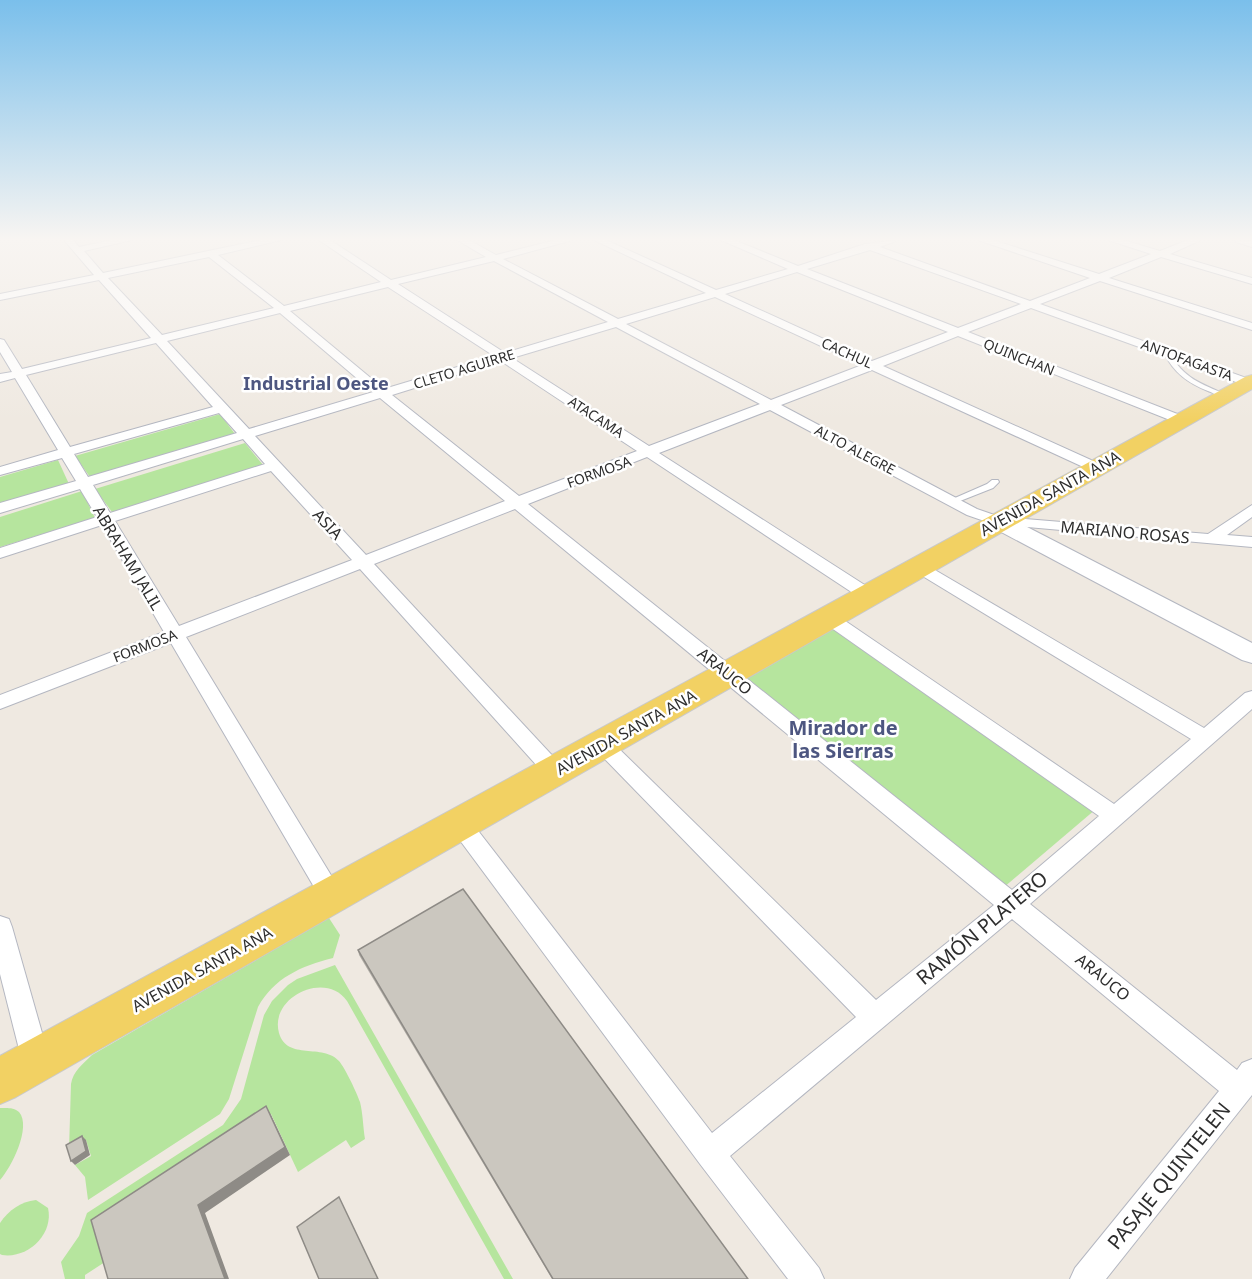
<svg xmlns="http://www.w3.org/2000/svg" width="1252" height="1279" viewBox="0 0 1252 1279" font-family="'Noto Sans',sans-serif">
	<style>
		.green { fill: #b6e59e }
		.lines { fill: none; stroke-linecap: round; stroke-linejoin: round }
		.lane-casing { stroke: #b4b7c1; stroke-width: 2 }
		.street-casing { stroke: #b4b7c1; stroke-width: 2 }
		.secondary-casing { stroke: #b4b7c1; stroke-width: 2 }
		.primary-casing { stroke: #c9c9c9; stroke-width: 2 }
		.lane { fill: #fff; fill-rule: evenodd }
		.street { fill: #fff; fill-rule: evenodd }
		.secondary { fill: #fff; fill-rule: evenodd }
		.primary { fill: #f2d163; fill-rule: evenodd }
		.wall { fill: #afaba4 }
		.shaded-wall { fill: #8e8b86 }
		.building { fill: #cbc7bf; stroke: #8e8b86; stroke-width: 1.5 }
		.labels { text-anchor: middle; stroke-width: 5; stroke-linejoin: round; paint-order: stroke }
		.far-street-label { font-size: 14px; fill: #2e2e2e; stroke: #fff }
		.street-label { font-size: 16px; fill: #2e2e2e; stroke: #fff }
		.far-district-label { font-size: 18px; font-weight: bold; fill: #4d5680; stroke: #fff }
		.quarter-label { font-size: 20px; font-weight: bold; fill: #4d5680; stroke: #fff }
		.near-street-label { font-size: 20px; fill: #2e2e2e; stroke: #fff }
	</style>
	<rect width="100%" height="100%" fill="#efe9e1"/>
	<!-- green -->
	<g class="green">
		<path d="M220,414L235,434L90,477L75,456Z"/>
		<path d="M245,443L263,465L112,512L95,489Z"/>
		<path d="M58,460L69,484L0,504V477Z"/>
		<path d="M82,491L95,518L0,547V517Z"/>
		<path d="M835,628L1096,809L1003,888L743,679Z"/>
		<path d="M329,918L340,935L333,958C301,966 274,978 258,1007L229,1099L220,1114L88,1200L85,1177L75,1165L91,1156L86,1140L69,1150L71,1084C73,1071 83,1064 92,1055Z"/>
		<path d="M335,965L513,1279H504L347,1001C326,970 269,997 279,1033C287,1061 323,1043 339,1061C345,1068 357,1093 360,1102C363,1114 363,1127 365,1139L351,1148L346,1140L298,1172L271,1114L99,1228L108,1260L85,1275V1279H65L61,1262L79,1236L87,1213L223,1125L241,1099L264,1015L272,1001L288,985L297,979Z"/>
		<path d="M0,1108C6,1108 14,1107 19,1112C32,1127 11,1168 0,1180Z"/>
		<path d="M36,1200L48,1208C54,1234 28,1259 2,1255L0,1254V1223C9,1210 20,1202 36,1200Z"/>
	</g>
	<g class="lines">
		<!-- lane casing -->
		<g class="lane-casing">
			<g id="lane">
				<path d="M1165,352H1169C1184,379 1200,383 1227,395V397C1221,397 1215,394 1208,391C1188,383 1174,373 1164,353Z"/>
				<path d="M992,480H998L999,482L993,488L955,503H949L948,501L987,484Z"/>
			</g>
		</g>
		<!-- street casing -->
		<g class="street-casing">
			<g id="street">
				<path d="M64,240H73L79,247L112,240H132L84,251L103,273L261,240H281L218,255L284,306L381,282L319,240H330L391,280L486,257L457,240H469L496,255L556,240H573L503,259L618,319L706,293L594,240H606L716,290L788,269L721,240H734L798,266L865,244L898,240L880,247L1030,301L1090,278L978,240H993L1099,274L1151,254L1108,240H1123L1160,251L1188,240H1201L1170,254L1252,278V284L1161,257L1109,278L1252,323V330L1100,281L1040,304L1252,380L1250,387L1031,308L968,332L1185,417L1187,420L1180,424L958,336L883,366L1102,465L1104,468L1102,471H1092L872,370L781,405L977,509L1000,517L1208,534L1252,505V517L1227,535L1252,537V547L993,524L967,515L770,410L659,453L874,591L877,595L874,599H862L647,457L528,504L1012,890L1099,816L823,622L820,618L823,614H835L1114,804L1191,739L911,569L909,566L911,563H923L1204,728L1245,693L1252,691V709L1030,904L1237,1070L1242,1063L1252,1059V1095L1106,1279H1070L1075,1268L1219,1091L1012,919L730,1156L819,1268L824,1279H788L700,1164L453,831L450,825L453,819L461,816L469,819L712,1133L856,1017L596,750L593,745L596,740L603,737L610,740L876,1000L994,905L515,509L374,564L562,766L565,772L562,778L555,780L548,778L360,569L186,637L340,890L344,897L340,904L332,907L324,904L171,643L0,709V695L164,632L102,525L0,558V548L97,517L80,489L0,513V503L76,481L62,458L0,475V467L58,450L15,378L0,382V374L12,372L0,352V339L4,340L22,369L151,338L99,280L0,300V294L94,275ZM870,250L1021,304L958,328L807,269ZM209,257L274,308L162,335L108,278ZM494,261L608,322L505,353L398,284ZM797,272L948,332L872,361L725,294ZM388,287L494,356L384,389L290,311ZM715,297L862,365L771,400L626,324ZM280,313L373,392L249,429L167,341ZM616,327L760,404L649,446L512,358ZM156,343L213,407L70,447L26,375ZM501,361L637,451L519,496L392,395ZM380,398L505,501L366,555L255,436ZM219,413L237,433L88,477L74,454ZM243,439L265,464L110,513L93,485ZM271,471L352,560L179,626L115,521Z"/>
				<path d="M1235,240L1252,241V247L1236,242Z"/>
				<path d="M0,916L9,919L12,927L50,1061L46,1071L36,1075L26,1071L22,1061L0,974Z"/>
			</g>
		</g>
		<!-- secondary casing -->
		<g class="secondary-casing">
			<path id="secondary" d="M998,514L1006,516L1252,643V663L1242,660L990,526L986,521L990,516Z"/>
		</g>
		<!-- primary casing -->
		<g class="primary-casing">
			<path id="primary" d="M1252,375V389L16,1097L0,1104V1056L1245,377Z"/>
		</g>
		<!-- lane -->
		<use href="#lane" class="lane"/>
		<!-- street -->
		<use href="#street" class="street"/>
		<!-- secondary -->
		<use href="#secondary" class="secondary"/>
		<!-- primary -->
		<use href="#primary" class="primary"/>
	</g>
	<!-- wall -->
	<path class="wall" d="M358,950L748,1279H552L359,955Z"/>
	<!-- shaded-wall -->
	<g class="shaded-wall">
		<path d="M266,1106L271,1115L290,1155L205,1213L229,1279H225L198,1205Z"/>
		<path d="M82,1136L86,1140L90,1155L75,1165L71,1161Z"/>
	</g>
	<!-- building -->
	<g class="building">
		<path d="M463,889L748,1279H553L358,950Z"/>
		<path d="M266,1106L285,1147L198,1205L225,1279H108L91,1220Z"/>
		<path d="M82,1136L86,1151L71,1161L66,1145Z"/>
		<path d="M339,1197L378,1279H319L297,1227Z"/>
	</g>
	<!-- sky -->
	<linearGradient id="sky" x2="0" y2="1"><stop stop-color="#7abfeb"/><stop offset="0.57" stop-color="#f8f5f2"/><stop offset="1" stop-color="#f8f5f2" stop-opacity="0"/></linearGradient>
	<rect width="1252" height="420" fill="url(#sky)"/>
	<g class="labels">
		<!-- far-street labels -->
		<g class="far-street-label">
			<text transform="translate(847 353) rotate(24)" y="5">CACHUL</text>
			<text transform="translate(1019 357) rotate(22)" y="5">QUINCHAN</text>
			<text transform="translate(1187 360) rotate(20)" y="5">ANTOFAGASTA</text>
			<text transform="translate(464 369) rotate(-17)" y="5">CLETO AGUIRRE</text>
			<text transform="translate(596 417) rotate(33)" y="5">ATACAMA</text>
			<text transform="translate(855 450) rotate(28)" y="5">ALTO ALEGRE</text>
			<text transform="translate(599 472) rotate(-20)" y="5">FORMOSA</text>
			<text transform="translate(145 646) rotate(-21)" y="5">FORMOSA</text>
		</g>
		<!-- street labels -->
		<g class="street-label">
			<text transform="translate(1050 493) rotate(-29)" y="6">AVENIDA SANTA ANA</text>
			<text transform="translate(328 524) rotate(47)" y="6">ASIA</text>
			<text transform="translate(1125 532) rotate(5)" y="6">MARIANO ROSAS</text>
			<text transform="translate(128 558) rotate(59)" y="6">ABRAHAM JALIL</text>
			<text transform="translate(725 671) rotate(39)" y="6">ARAUCO</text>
			<text transform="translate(626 732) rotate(-29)" y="6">AVENIDA SANTA ANA</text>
			<text transform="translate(202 969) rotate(-29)" y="6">AVENIDA SANTA ANA</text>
			<text transform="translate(1103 977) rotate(39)" y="6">ARAUCO</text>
		</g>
		<!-- far-district labels -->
		<g class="far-district-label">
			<text x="316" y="390">Industrial Oeste</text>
		</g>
		<!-- quarter labels -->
		<g class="quarter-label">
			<text x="843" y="735">Mirador de<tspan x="843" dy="23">las Sierras</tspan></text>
		</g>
		<!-- near-street labels -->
		<g class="near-street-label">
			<text transform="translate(982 928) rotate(-40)" y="7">RAMÓN PLATERO</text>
			<text transform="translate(1169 1176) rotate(-51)" y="7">PASAJE QUINTELEN</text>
		</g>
	</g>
</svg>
